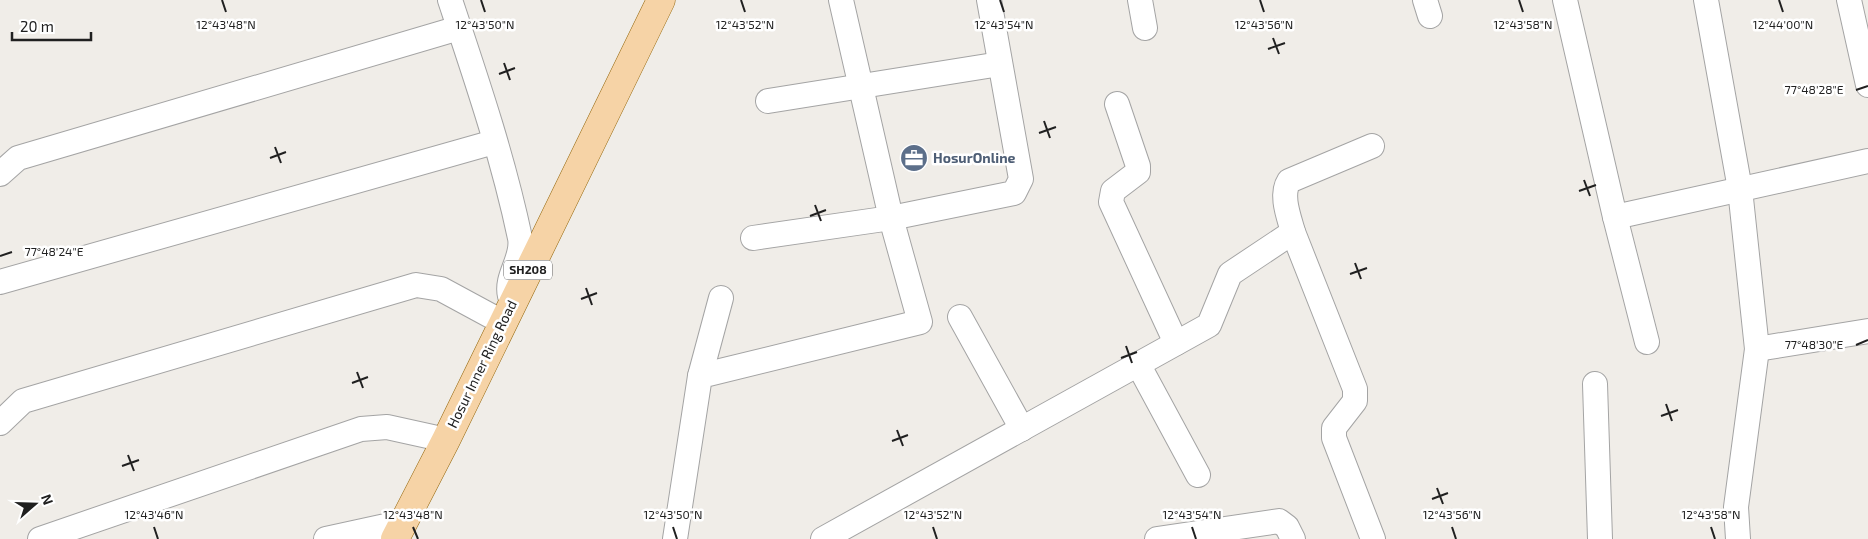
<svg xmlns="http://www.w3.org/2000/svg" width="1868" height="539" viewBox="0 0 1868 539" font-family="'Exo 2',sans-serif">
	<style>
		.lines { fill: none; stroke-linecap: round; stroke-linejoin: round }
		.street-casing { stroke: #a4a4a4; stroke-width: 26 }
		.primary-casing { stroke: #936509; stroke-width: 29 }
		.street { stroke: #fff; stroke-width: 24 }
		.primary { stroke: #f6d3a6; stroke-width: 28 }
		.ticks { fill: none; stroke: #202020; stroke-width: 2 }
		.labels { text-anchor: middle; stroke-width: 5; stroke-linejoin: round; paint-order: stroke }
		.shield { fill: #fff; stroke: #636363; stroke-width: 1 }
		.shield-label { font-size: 12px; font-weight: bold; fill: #202020 }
		.service-label { font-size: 14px; font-weight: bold; fill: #4e5e75; stroke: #fff; text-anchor: start }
		.street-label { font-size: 14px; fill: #202020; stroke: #fff }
		.ticks-label { font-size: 12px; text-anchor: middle; fill: #202020; stroke: #fff; stroke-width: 5; stroke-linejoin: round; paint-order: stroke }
	</style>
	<rect width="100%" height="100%" fill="#f0ede8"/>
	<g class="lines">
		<!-- street casing -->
		<g class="street-casing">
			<g id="street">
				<path d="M450,0C476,78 503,157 520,238C524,258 505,276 510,296L514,298"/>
				<path d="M1140,0L1145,28"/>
				<path d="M1425,0L1430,16"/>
				<path d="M1565,0L1615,217L1647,342"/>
				<path d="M1706,0L1740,189L1757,349L1736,507L1738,539"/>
				<path d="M1849,0L1868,85"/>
				<path d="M768,101L1000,64"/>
				<path d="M1117,104L1138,166V172L1113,191L1111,202L1176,343"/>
				<path d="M0,174L18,158L459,28"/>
				<path d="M1615,217L1868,161"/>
				<path d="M1293,232C1289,217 1280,195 1289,181L1372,146"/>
				<path d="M753,238L891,218L1014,193L1021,179L989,0"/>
				<path d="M0,282L494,142"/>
				<path d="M960,317L1022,429"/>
				<path d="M1757,349L1868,331"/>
				<path d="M1138,364L1198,475"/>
				<path d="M700,376L721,298"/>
				<path d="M1595,384L1600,539"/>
				<path d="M0,423L23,401L416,285L441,289L502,322"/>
				<path d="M40,539L361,429L387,427L446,440"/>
				<path d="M326,539L404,522"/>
				<path d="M675,539L700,376L920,322L891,218L841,0"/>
				<path d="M823,539L1209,325L1230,274L1293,232L1355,389V401L1334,428V438L1373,539"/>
				<path d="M1157,539L1279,521L1287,527L1293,539"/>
			</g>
		</g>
		<!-- primary casing -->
		<g class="primary-casing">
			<path id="primary" d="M395,539L446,440L661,0"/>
		</g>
		<!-- street -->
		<use href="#street" class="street"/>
		<!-- primary -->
		<use href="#primary" class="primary"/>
	</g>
	<!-- ticks -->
	<path class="ticks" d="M222,0L226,12M481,0L485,12M741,0L745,12M1000,0L1004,12M1260,0L1264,12M1519,0L1523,12M1779,0L1783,12M1273,38L1279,54M1268,49L1285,43M504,63L510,80M499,74L515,68M1856,90L1868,86M1044,121L1050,138M1039,133L1056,127M275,147L281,163M270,158L286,152M1584,180L1590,196M1579,191L1596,185M815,205L821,221M810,216L826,210M0,256L12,252M1355,263L1361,279M1350,274L1367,268M586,288L592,305M581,299L597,293M1856,345L1868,340M1126,346L1132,363M1121,358L1137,352M357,372L363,388M352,383L368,377M1666,404L1672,421M1661,416L1678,410M897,430L903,446M892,441L908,435M128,455L134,471M122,466L139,460M1437,488L1443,504M1432,499L1448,493M154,527L158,539M413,527L418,539M673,527L677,539M933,527L937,539M1192,527L1196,539M1452,527L1456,539M1711,527L1715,539"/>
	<!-- icons -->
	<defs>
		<g id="office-disc" transform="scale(1.4375)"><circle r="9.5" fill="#5c6f8a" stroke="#fff"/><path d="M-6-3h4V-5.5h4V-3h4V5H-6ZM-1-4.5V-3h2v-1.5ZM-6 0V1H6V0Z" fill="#fff"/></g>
	</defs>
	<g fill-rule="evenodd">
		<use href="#office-disc" x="914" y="158"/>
	</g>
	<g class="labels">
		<!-- shield labels -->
		<rect class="shield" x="504" y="260.5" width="48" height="19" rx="4"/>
		<g class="shield-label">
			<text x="528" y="274">SH208</text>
		</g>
		<!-- service labels -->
		<g class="service-label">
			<text x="933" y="163">HosurOnline</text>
		</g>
		<!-- street labels -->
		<g class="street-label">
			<text transform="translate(482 364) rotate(-64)" y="5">Hosur Inner Ring Road</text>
		</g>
	</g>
	<g class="ticks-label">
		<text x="1523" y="29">12°43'58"N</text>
		<text x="1783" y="29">12°44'00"N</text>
		<text x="226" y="29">12°43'48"N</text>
		<text x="485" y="29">12°43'50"N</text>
		<text x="745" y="29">12°43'52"N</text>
		<text x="1004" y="29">12°43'54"N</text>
		<text x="1264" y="29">12°43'56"N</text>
		<text x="1814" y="94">77°48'28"E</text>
		<text x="54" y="256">77°48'24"E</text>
		<text x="1814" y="349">77°48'30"E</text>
		<text x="154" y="519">12°43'46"N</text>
		<text x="413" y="519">12°43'48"N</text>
		<text x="673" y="519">12°43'50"N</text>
		<text x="933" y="519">12°43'52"N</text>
		<text x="1192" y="519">12°43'54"N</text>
		<text x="1452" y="519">12°43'56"N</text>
		<text x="1711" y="519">12°43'58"N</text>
	</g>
	<!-- north arrow -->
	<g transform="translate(35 504) rotate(70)" stroke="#ffffff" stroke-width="4" paint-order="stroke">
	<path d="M0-4L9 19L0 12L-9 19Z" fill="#202020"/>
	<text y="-8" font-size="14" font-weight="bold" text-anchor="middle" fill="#202020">N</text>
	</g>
	<!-- scale -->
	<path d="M12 32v8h79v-8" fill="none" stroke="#202020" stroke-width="2.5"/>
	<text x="20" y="32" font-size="15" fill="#202020" stroke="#ffffff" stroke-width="4" paint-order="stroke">20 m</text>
</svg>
